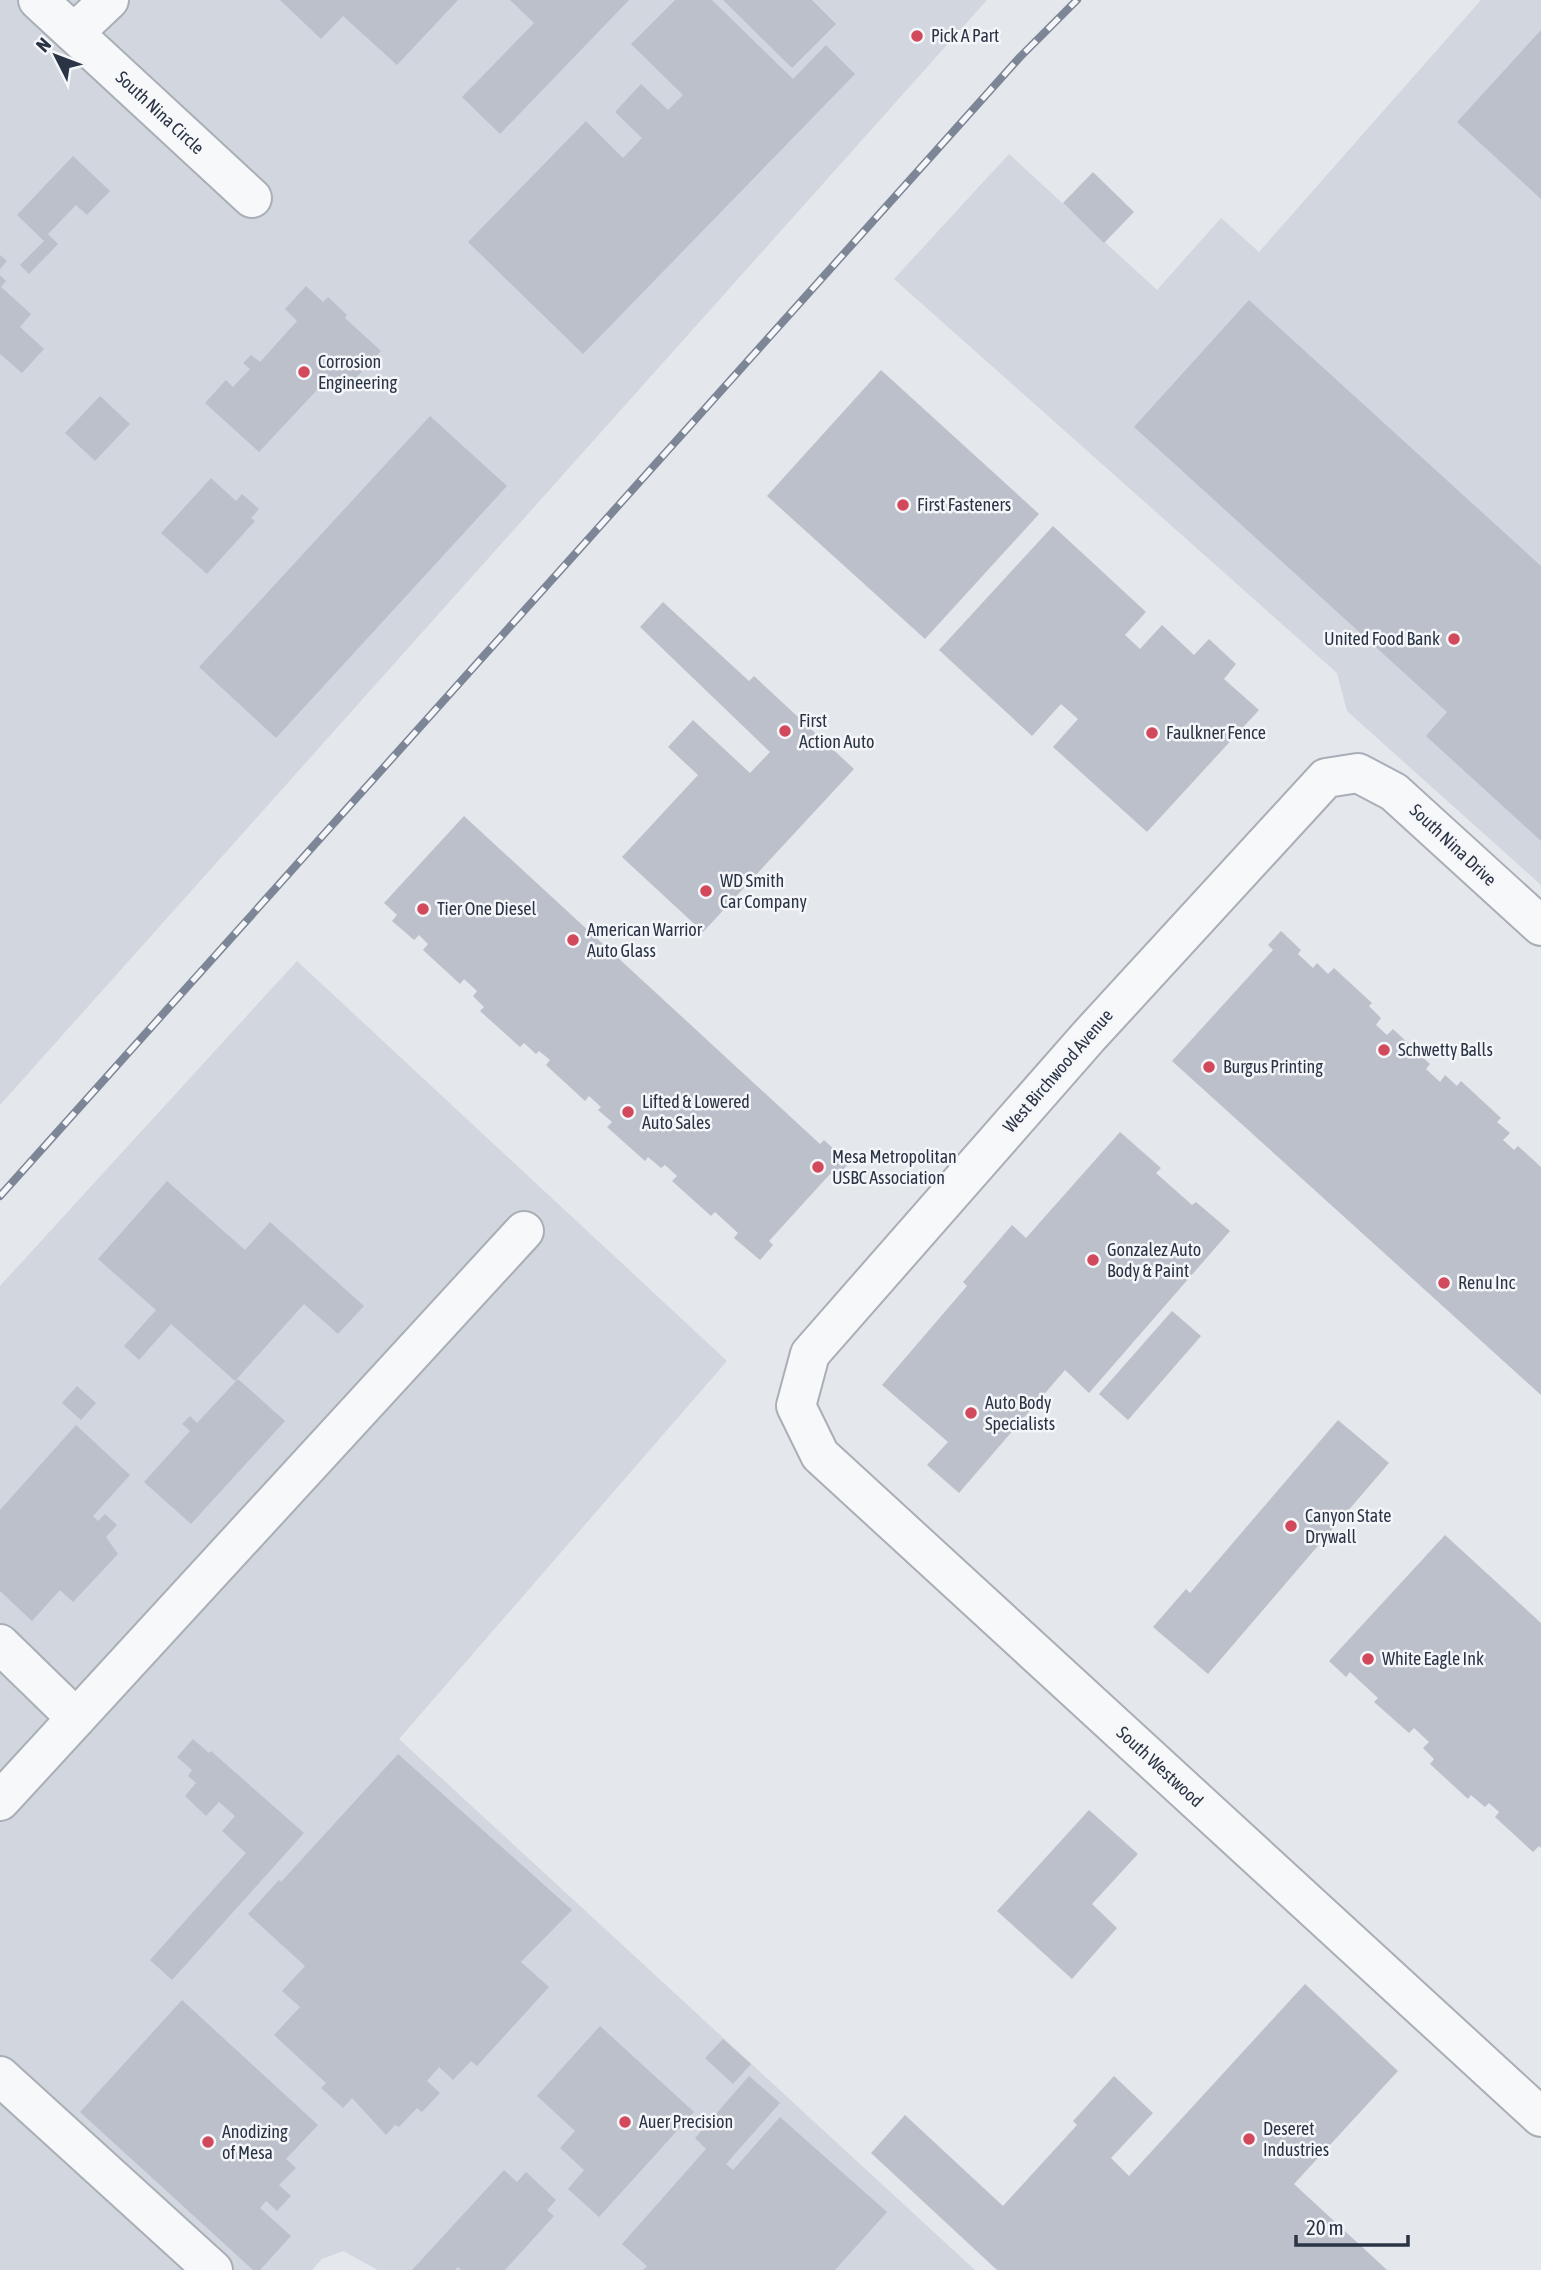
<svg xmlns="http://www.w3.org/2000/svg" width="1541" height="2270" viewBox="0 0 1541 2270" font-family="'Asap Condensed',sans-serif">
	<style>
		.built { fill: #d2d6de }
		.building { fill: #bbc0ca }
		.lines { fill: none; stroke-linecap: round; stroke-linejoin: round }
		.minor-casing { stroke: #a9aeb7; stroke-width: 42 }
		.minor { stroke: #f7f8fa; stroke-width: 38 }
		.rail-casing { stroke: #7d8696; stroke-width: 8 }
		.rail { stroke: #f4f6f9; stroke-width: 5; stroke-dasharray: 16; stroke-linecap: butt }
		.poi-dot { fill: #d1495b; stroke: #f4f6f9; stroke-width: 2.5 }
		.labels { text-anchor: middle; stroke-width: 5; stroke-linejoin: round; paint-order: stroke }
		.poi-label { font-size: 18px; fill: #2b3445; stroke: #f4f6f9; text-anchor: start }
		.street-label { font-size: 18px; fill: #2b3445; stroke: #f4f6f9 }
	</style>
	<rect width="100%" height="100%" fill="#e4e7ec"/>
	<!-- built -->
	<g class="built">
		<path d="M0,0H987L0,1105Z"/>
		<path d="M1481,0H1541V885L1347,711L1337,673L894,279L1009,154L1157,290L1221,218L1259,252Z"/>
		<path d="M297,961L727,1361L399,1739L975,2270H378L343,2251L322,2259L312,2270H0V1286Z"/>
	</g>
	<!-- building -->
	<g class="building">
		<path d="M280,0H458L397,65L343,16L321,39Z"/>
		<path d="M510,0H629L500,134L462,97L534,23Z"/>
		<path d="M675,0H712L793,79L826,45L855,74L583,354L468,242L586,121L623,158L642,138L615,112L641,84L668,110L683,95L631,44Z"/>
		<path d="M723,0H812L836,24L792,68Z"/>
		<path d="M1541,30V199L1457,122Z"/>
		<path d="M73,156L110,191L87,215L76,205L48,234L58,244L29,274L20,265L44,241L17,215Z"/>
		<path d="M1093,172L1134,212L1104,243L1063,203Z"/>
		<path d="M0,255L7,261L0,269Z"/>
		<path d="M0,275L6,281L1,287L31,314L20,327L44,349L22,373L0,354Z"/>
		<path d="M306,286L323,302L328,297L347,315L345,318L381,351L353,381L350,378L342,387L330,376L259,452L205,403L226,380L233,387L250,369L243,363L251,355L260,362L297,321L285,309Z"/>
		<path d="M1249,300L1541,566V841L1426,736L1447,712L1134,427Z"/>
		<path d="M881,370L1039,514L925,639L767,496Z"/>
		<path d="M100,396L130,424L95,461L65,433Z"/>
		<path d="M430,416L507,486L276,738L199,667Z"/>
		<path d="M211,478L236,501L242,494L259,509L251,518L255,521L207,574L161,533Z"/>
		<path d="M1053,526L1146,612L1125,635L1140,649L1162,625L1194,655L1209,639L1236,664L1224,679L1259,710L1147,832L1053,747L1078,719L1061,704L1032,736L939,650Z"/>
		<path d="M663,602L749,681L754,676L854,769L703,932L622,857L698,775L668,747L693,720L750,773L770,752L640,627Z"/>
		<path d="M464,816L820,1144L824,1140L849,1163L835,1179L830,1174L769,1241L773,1245L760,1260L734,1238L738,1233L715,1212L711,1216L672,1181L677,1176L665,1165L661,1168L648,1157L645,1161L607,1127L612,1122L598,1110L601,1107L589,1096L585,1101L546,1065L550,1060L539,1051L536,1054L524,1043L520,1047L480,1011L484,1007L473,996L477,991L464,979L460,984L423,950L428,944L419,935L414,940L392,921L397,915L384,903Z"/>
		<path d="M1281,931L1301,950L1298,954L1313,968L1317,963L1328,974L1334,968L1372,1003L1369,1006L1381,1018L1376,1025L1387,1035L1393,1029L1430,1064L1426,1069L1440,1082L1445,1075L1457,1086L1461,1081L1501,1118L1497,1122L1510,1133L1503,1140L1514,1150L1518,1146L1541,1167V1395L1172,1061L1273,950L1268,945Z"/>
		<path d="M1120,1132L1161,1168L1156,1173L1192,1205L1196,1202L1230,1231L1089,1393L1065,1370L959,1493L927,1465L948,1442L882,1385L967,1286L963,1282L1012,1225L1026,1238Z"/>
		<path d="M167,1181L245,1250L270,1222L364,1306L338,1334L304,1304L235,1381L171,1324L139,1360L124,1346L156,1310L98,1259Z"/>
		<path d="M1172,1311L1201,1336L1128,1420L1099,1394Z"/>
		<path d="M238,1379L285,1421L191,1524L144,1482L190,1431L182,1424L190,1416L197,1423Z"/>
		<path d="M77,1386L96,1403L81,1420L62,1403Z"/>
		<path d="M1338,1420L1389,1463L1208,1674L1153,1627L1186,1589L1190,1593Z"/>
		<path d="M76,1425L130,1475L93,1516L98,1521L105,1514L117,1525L106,1537L118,1554L73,1602L60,1590L32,1621L0,1591V1510Z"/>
		<path d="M1445,1535L1541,1623V1848L1539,1846L1533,1852L1495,1817L1499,1812L1489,1803L1485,1807L1471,1795L1468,1799L1430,1764L1434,1759L1423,1748L1429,1742L1414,1728L1409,1733L1374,1702L1378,1698L1350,1672L1346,1677L1329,1661Z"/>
		<path d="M193,1739L209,1753L211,1751L304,1833L172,1980L150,1960L246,1853L222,1831L235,1816L219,1802L206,1816L185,1796L196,1783L188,1776L192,1770L177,1757Z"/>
		<path d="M398,1754L572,1910L521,1962L549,1987L477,2066L471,2061L453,2080L439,2067L427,2081L440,2093L422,2112L417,2108L399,2127L395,2125L386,2135L352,2098L343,2108L321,2088L326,2083L274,2035L300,2007L282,1991L305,1966L248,1914L279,1880L281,1882Z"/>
		<path d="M1089,1810L1138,1854L1092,1904L1117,1928L1072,1979L997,1911Z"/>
		<path d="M1305,1984L1398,2071L1294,2184L1387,2270H997L871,2153L905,2115L1003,2206L1077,2125L1073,2121L1114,2076L1153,2113L1111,2158L1129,2176Z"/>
		<path d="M182,2000L318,2125L286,2159L296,2168L279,2185L291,2196L277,2211L266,2201L260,2208L291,2236L260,2270H253L80,2112Z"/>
		<path d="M600,2026L694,2112L599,2217L568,2189L584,2170L560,2148L575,2131L537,2096Z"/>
		<path d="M723,2039L751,2064L733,2084L705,2058Z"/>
		<path d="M749,2076L780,2103L726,2164L733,2170L780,2117L887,2212L835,2270H643L647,2266L622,2244L706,2149L695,2138Z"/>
		<path d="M504,2170L517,2182L526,2172L556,2200L547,2210L554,2216L505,2270H461L458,2267L455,2270H412Z"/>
	</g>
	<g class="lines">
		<!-- minor casing -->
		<g class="minor-casing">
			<g id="minor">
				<path id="s1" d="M38,0L252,198"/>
				<path d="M74,33L109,0"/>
				<path id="s2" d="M1541,926L1394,792L1358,773L1326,778L1089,1036L810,1354L796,1406L820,1455L1541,2117"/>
				<path d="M0,1644L76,1718"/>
				<path d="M0,1801L524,1231"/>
				<path d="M0,2076L213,2270"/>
			</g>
		</g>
		<!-- minor -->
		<use href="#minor" class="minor"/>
		<!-- rail casing -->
		<g class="rail-casing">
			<path id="rail" d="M0,1196L1020,57L1077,0"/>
		</g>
		<!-- rail -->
		<use href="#rail" class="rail"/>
	</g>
	<!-- markers -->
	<g class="poi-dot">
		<circle cx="917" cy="36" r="7"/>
		<circle cx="304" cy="372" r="7"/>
		<circle cx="903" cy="505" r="7"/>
		<circle cx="1454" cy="639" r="7"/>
		<circle cx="785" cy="731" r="7"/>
		<circle cx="1152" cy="733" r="7"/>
		<circle cx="706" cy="891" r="7"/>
		<circle cx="423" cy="909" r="7"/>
		<circle cx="573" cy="940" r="7"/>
		<circle cx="1384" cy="1050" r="7"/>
		<circle cx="1209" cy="1067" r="7"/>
		<circle cx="628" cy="1112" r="7"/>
		<circle cx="818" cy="1167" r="7"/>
		<circle cx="1093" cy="1260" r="7"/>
		<circle cx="1444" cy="1283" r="7"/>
		<circle cx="971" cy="1413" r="7"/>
		<circle cx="1291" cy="1526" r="7"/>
		<circle cx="1368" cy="1659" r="7"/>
		<circle cx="625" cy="2122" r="7"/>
		<circle cx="1249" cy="2139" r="7"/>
		<circle cx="208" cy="2142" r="7"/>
	</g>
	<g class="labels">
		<!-- poi labels -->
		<g class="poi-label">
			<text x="931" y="42">Pick A Part</text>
			<text x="318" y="368">Corrosion<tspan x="318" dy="21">Engineering</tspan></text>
			<text x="917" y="511">First Fasteners</text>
			<text x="1440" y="645" text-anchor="end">United Food Bank</text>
			<text x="799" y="727">First<tspan x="799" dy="21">Action Auto</tspan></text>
			<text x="1166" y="739">Faulkner Fence</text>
			<text x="720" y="887">WD Smith<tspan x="720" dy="21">Car Company</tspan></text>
			<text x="437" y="915">Tier One Diesel</text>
			<text x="587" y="936">American Warrior<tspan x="587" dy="21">Auto Glass</tspan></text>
			<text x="1398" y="1056">Schwetty Balls</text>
			<text x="1223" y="1073">Burgus Printing</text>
			<text x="642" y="1108">Lifted &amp; Lowered<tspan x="642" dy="21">Auto Sales</tspan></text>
			<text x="832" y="1163">Mesa Metropolitan<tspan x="832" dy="21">USBC Association</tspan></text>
			<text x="1107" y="1256">Gonzalez Auto<tspan x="1107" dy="21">Body &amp; Paint</tspan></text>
			<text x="1458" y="1289">Renu Inc</text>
			<text x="985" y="1409">Auto Body<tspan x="985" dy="21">Specialists</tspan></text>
			<text x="1305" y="1522">Canyon State<tspan x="1305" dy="21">Drywall</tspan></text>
			<text x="1382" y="1665">White Eagle Ink</text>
			<text x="639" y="2128">Auer Precision</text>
			<text x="1263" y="2135">Deseret<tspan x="1263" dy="21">Industries</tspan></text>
			<text x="222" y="2138">Anodizing<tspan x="222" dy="21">of Mesa</tspan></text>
		</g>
		<!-- street labels -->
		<g class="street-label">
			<text dy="6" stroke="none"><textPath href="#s1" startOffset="166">South Nina Circle</textPath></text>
			<text transform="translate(1453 845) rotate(43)" y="6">South Nina Drive</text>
			<text transform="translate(1058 1071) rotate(-49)" y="6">West Birchwood Avenue</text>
			<text dy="6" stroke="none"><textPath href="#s2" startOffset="1615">South Westwood</textPath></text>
		</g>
	</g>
	<!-- north arrow -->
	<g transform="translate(56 56) rotate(312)" stroke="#f4f6f9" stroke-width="5" paint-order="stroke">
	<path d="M0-5L12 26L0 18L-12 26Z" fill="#2b3445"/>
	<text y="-10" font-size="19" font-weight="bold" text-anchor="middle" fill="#2b3445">N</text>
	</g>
	<!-- scale -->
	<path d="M1296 2235v10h112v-10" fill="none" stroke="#2b3445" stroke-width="3.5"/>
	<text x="1306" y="2235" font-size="21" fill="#2b3445" stroke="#f4f6f9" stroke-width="5" paint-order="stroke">20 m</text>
</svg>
